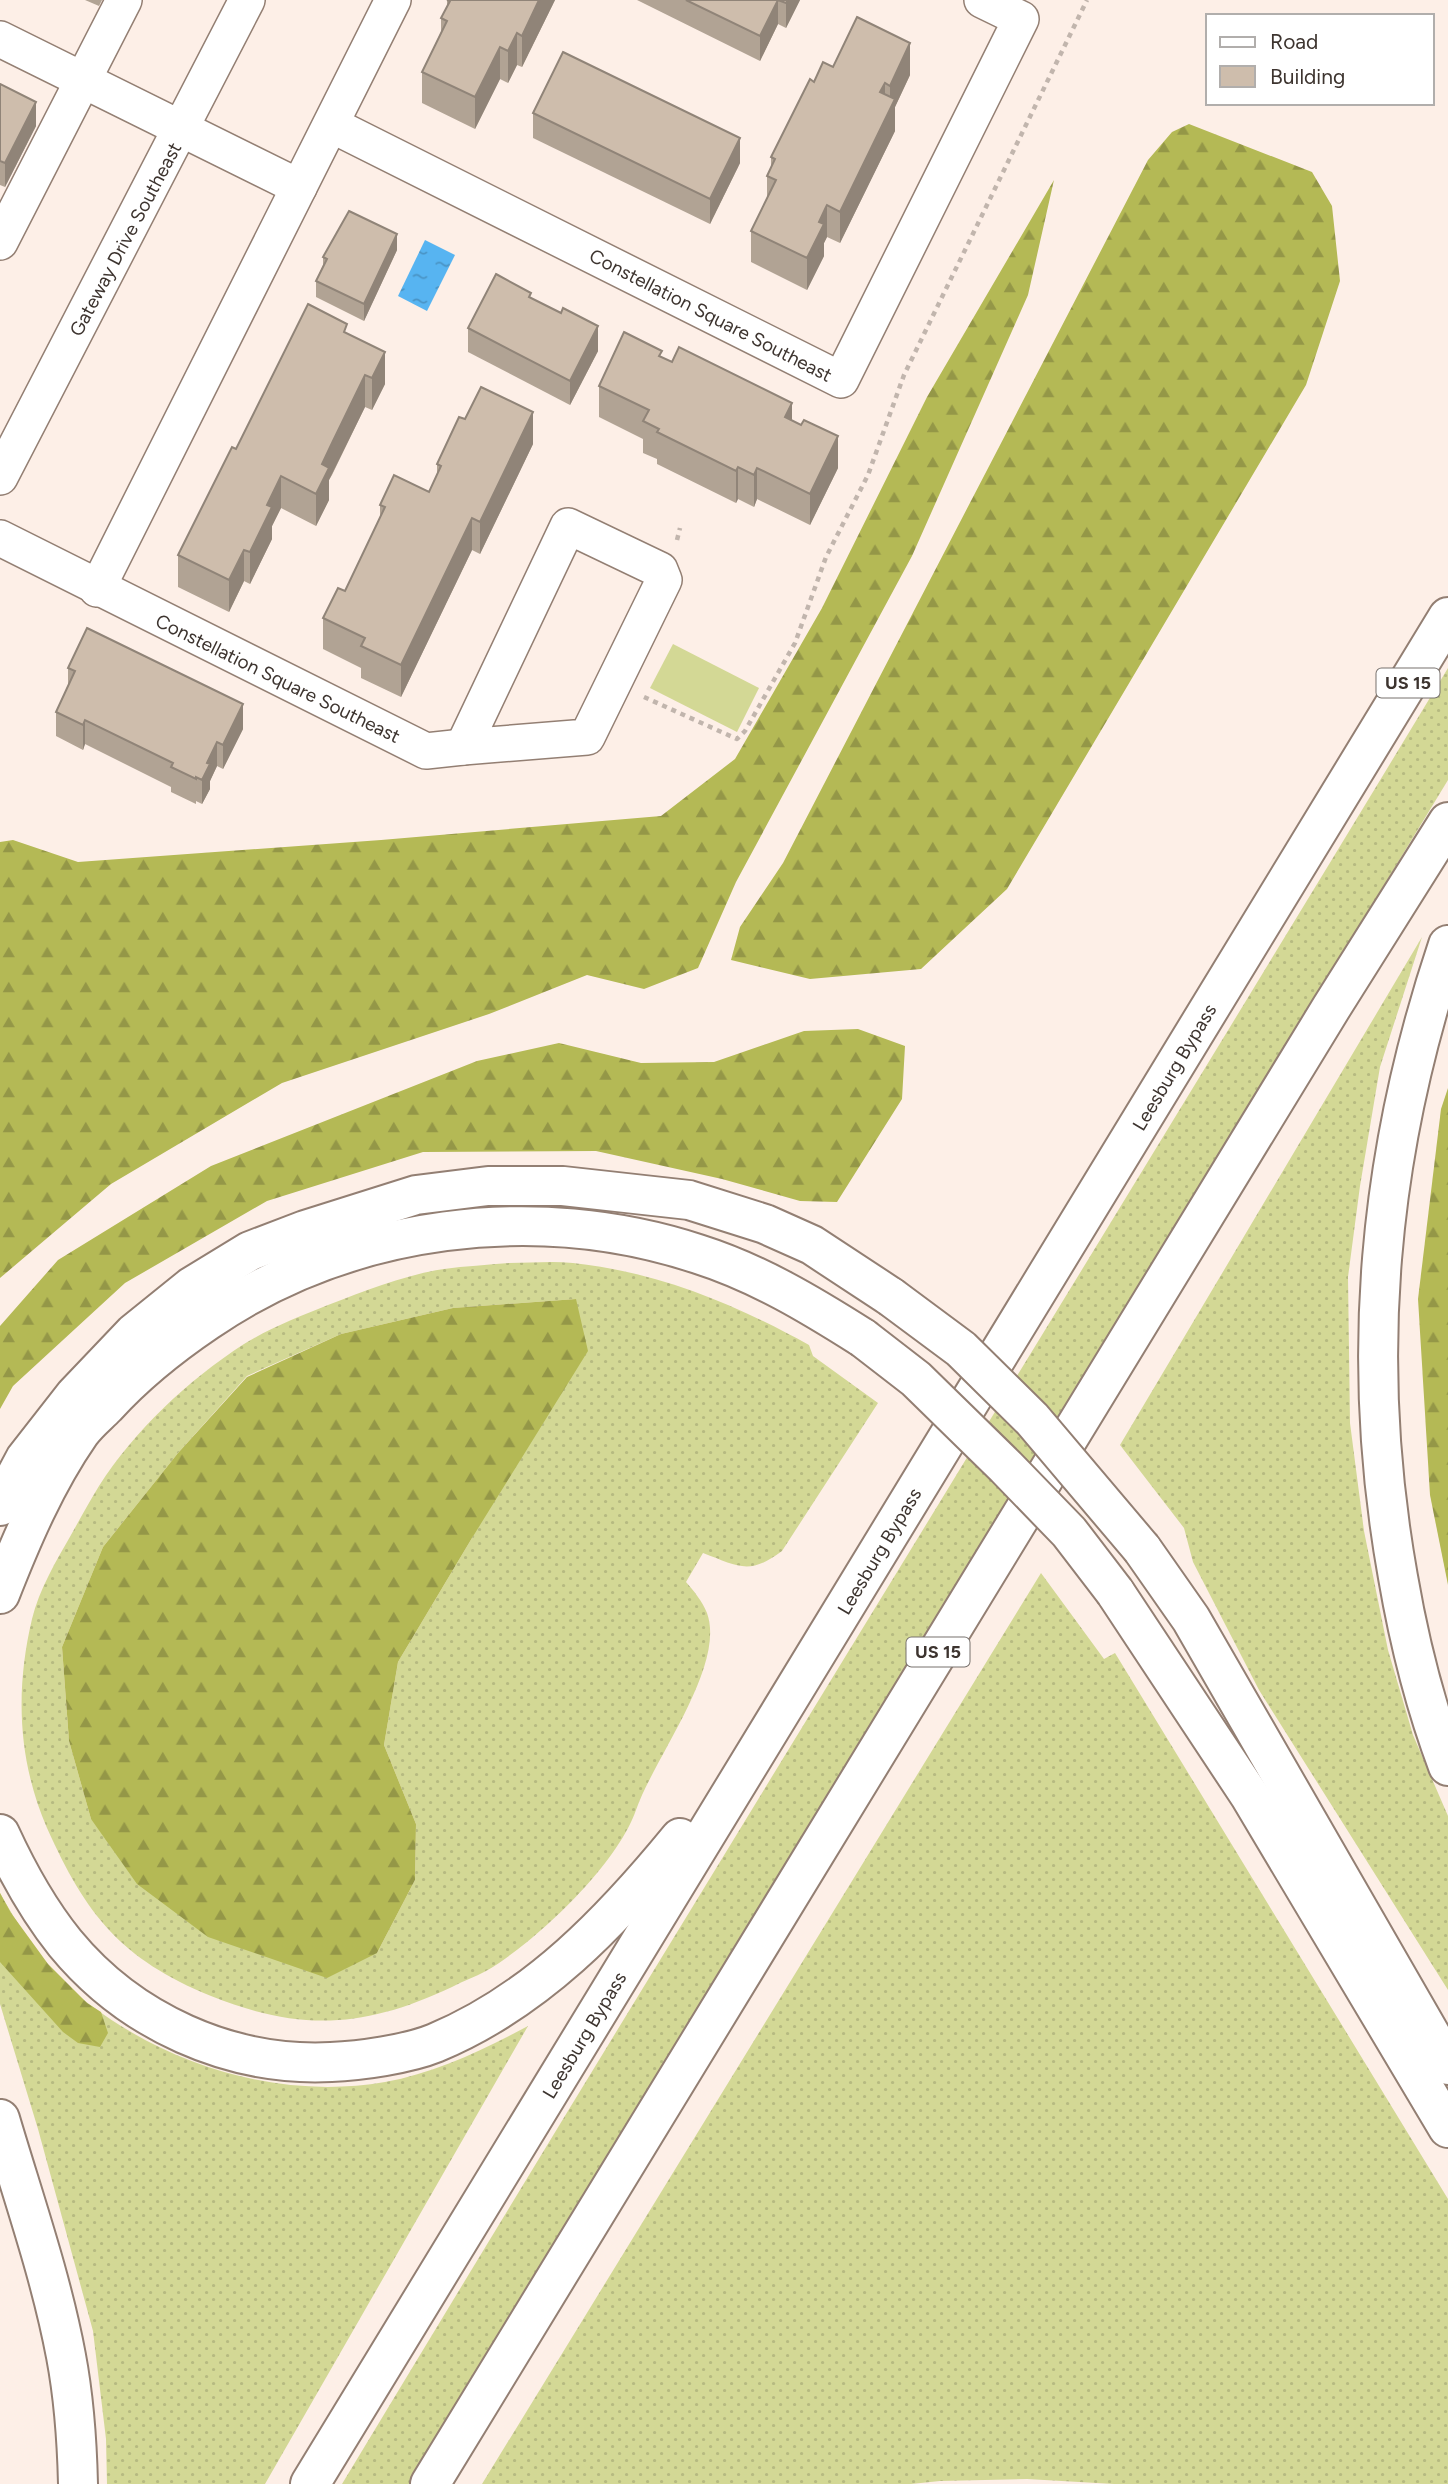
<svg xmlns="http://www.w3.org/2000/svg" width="1448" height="2484" viewBox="0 0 1448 2484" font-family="Figtree,sans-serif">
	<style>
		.grass { fill: url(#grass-dots); fill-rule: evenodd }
		.forest { fill: url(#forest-firs) }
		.park { fill: #d3d895 }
		.water { fill: url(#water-ripples) }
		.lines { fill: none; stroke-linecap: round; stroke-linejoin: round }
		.minor-casing { stroke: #937f73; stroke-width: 38 }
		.highway-casing { stroke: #937f73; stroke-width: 42 }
		.path { stroke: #c1b5ad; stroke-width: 4.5; stroke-dasharray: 5 5; stroke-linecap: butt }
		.minor { stroke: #fff; stroke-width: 35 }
		.highway { stroke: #fff; stroke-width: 38 }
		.highway-bridge-casing { stroke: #937f73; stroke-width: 42; stroke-linecap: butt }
		.highway-bridge { stroke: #fff; stroke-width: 38 }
		.wall { fill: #b1a394 }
		.shaded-wall { fill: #908478 }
		.building { fill: #cebdac; stroke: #908478; stroke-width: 2 }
		.labels { text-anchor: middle; stroke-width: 7; stroke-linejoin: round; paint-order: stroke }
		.shield { fill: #fff; stroke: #77716d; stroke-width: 2 }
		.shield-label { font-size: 18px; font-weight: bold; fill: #3d342f }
		.street-label { font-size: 19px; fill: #3d342f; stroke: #fff }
	</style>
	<defs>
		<pattern id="grass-dots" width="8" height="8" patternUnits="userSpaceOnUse" patternTransform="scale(1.75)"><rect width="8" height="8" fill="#d3d895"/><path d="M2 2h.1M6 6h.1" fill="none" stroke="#b6ba81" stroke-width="1.8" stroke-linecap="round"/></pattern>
		<pattern id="forest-firs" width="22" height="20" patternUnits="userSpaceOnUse" patternTransform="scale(1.75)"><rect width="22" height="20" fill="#b4b955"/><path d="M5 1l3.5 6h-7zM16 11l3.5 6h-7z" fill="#949747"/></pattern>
		<pattern id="water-ripples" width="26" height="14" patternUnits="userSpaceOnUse" patternTransform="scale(1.75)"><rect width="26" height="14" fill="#57b4f1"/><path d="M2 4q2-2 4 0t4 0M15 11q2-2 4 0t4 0" fill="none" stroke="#4993c4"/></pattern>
	</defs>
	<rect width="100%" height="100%" fill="#fdefe7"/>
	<!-- grass -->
	<g class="grass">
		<path d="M1448,668V780L411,2484H342C708,1877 1081,1275 1448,668Z"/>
		<path d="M1422,937L1380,1067L1360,1186L1348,1277L1350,1423L1364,1531L1388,1650L1413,1735L1448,1816V1990L1259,1690L1193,1562L1184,1528L1120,1445Z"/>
		<path d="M509,1263C530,1263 552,1261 573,1263C658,1272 735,1304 809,1345L813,1356L878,1403L782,1551C749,1576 738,1566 703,1553L686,1582C694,1591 702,1601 707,1613C726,1666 654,1758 636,1810C617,1865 536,1942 486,1971C475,1977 463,1981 452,1987C365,2028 301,2032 211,1996C121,1959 86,1915 47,1828C18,1761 15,1691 32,1619C39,1590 56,1561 71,1535C80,1519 89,1502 99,1486C135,1430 187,1381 244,1344C270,1328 300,1316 328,1305C365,1291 404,1275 444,1269C465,1266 487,1265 509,1263ZM576,1299L472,1538L398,1662L384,1745L416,1824L415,1880L377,1953L91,1819L69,1741L62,1647L103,1547L178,1453L247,1376L341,1334L453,1308Z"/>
		<path d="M1041,1573L1104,1659L1115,1653L1448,2199V2484H1114L1027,2479L940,2481L911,2484H482Z"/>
		<path d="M0,1893C22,1933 52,1976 89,2004C172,2067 281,2100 385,2082C435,2073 483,2050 528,2026L265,2484H107L106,2439L93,2331L38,2129L0,2004Z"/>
	</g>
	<!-- forest -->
	<g class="forest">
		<path d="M1189,124L1312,172L1332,206L1340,281L1306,385L1007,889L921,969L810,979L731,960L740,927L783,863L1148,160L1172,132Z"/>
		<path d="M1054,180L1028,295L912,556L736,882L698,968L644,989L587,975L489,1014L282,1083L111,1184L0,1278V842L13,840L78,862L381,840L661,816L735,759L822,608L927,397Z"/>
		<path d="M858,1029L905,1046L902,1099L837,1202L800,1201L722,1179L596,1151L423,1152L267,1201L125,1283L13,1386L0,1409V1326L58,1260L211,1166L477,1061L559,1043L641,1063L714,1062L804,1031Z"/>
		<path d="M1448,1088V1585L1430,1495L1418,1299L1441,1109Z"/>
		<path d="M576,1299L588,1351L472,1538L398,1662L384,1745L416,1824L415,1880L377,1953L327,1978L208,1937L137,1884L91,1819L69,1741L62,1647L103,1547L178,1453L247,1377L341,1334L453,1308Z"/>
		<path d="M0,1893L11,1913L48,1964L87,2003L101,2012L108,2033L100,2047L78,2043L63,2032L0,1962Z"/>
	</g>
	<!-- park -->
	<path class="park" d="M673,644L759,688L737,732L650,688Z"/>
	<!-- water -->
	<path class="water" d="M425,240L455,255L427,311L398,296Z"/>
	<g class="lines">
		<!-- minor casing -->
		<g class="minor-casing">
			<g id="minor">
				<path d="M0,39L299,187"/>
				<path d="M332,125L841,380L1021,19L982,0"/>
				<path d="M0,242L124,0"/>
				<path d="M0,477L247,0"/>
				<path d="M568,526L660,570L664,580L587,737L463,747Z"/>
				<path d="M0,538L426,751L463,747"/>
				<path d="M97,589L393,0"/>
			</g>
		</g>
		<!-- highway casing -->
		<g class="highway-casing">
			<g id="highway">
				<path d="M1448,945C1378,1153 1359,1360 1398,1577C1409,1641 1425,1705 1448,1766"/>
				<path d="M0,1506L25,1459L75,1395L134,1333L191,1287L250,1251L305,1230L416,1195L488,1186H563L689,1200L765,1224L812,1245L891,1297"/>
				<path d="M1142,1549L1191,1619L1448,2065"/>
				<path d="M1115,1592L1250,1796L1448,2128"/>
				<path d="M0,1594C22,1538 46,1482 80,1433C87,1423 97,1415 106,1406C136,1373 170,1346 207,1321C349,1224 536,1201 698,1254C758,1273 811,1305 863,1338"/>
				<path d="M0,1834C17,1871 40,1912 65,1943C130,2022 230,2067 331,2062C360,2061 408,2054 435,2043C536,2001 612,1921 680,1838"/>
				<path d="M0,2119C23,2197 51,2276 66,2356C74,2398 77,2441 78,2484"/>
				<path d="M310,2484L1448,617"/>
				<path d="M430,2484L1331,1008L1448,822"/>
			</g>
		</g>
		<!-- path -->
		<g class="path">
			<path d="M677,540L680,528"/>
			<path d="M644,697L737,739L745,731L795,643L826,557L868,475L904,375L1087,0"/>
		</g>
		<!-- minor -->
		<use href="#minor" class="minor"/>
		<!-- highway -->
		<use href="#highway" class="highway"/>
		<!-- highway-bridge casing -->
		<g class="highway-bridge-casing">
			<g id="highway-bridge">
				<path d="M891,1297L961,1349L1032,1419L1142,1549"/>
				<path d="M863,1338L916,1379L1006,1467L1069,1532L1115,1592"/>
			</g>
		</g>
		<!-- highway-bridge -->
		<use href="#highway-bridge" class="highway-bridge"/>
	</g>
	<!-- wall -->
	<g class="wall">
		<path d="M85,0H102L99,6Z"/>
		<path d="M447,0H555L522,67L517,65L508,83L500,79L475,129L422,103V72L441,32V18L447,8Z"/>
		<path d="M637,0H800L786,28L778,24L760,61Z"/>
		<path d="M833,67L910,75L895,107V131L840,243L827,237L824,243V256L807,290L751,262V231L767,199V176L771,167V157Z"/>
		<path d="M0,84L36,126L5,187L0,185Z"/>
		<path d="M533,113L740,163L710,224L533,138Z"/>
		<path d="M397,250L364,321L316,297V281L323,265V257Z"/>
		<path d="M468,328L598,351L570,405L468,352Z"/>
		<path d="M347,334L385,384L372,410L365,407L332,475L329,480V500L316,526L281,508L272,526V539L250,584L244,581L229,612L178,587V555L236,449Z"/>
		<path d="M662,357L792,421L838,468L810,525L757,499L754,507L738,499L736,503L657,464V459L643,453V439L599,417V386Z"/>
		<path d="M465,419L533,444L480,554L472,550L401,697L361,678V668L323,649V618L345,591L380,519V505L429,492L437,474V464Z"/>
		<path d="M68,668L243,729L223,769L217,766L210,781V789L202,804L196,801V804L171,792V787L85,744L83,750L56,736V712L68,687Z"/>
	</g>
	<!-- shaded-wall -->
	<g class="shaded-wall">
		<path d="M539,0H555L522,67V36Z"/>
		<path d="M778,0V24L760,61V36Z"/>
		<path d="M788,0H800L786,28V3Z"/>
		<path d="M517,33V65L508,83V51Z"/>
		<path d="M910,43V75L895,107V131L840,243V212L890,109V86Z"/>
		<path d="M500,47V79L475,129V97Z"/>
		<path d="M885,83V115L880,92Z"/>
		<path d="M36,102V126L5,187V163Z"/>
		<path d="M740,138V163L710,224V199Z"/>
		<path d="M827,205V237L824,243V256L807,290V258L819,222Z"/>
		<path d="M397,234V250L364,321V304Z"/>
		<path d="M598,326V351L570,405V381Z"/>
		<path d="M385,352V384L372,410V378Z"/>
		<path d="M365,375V407L329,480V500L316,526V494L322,464Z"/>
		<path d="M792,403V435L785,417Z"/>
		<path d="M533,412V444L480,554V522Z"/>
		<path d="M838,436V468L810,525V494Z"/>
		<path d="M738,467V499L736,503V471Z"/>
		<path d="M757,468V499L754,507V475Z"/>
		<path d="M281,476V508L272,526V539L250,584V552L267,505Z"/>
		<path d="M472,518V550L401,697V665Z"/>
		<path d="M244,550V581L229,612V580Z"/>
		<path d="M243,704V729L223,769V745Z"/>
		<path d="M85,720V744L83,750V725Z"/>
		<path d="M217,742V766L210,781V789L202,804V780L207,763Z"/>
	</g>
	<!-- building -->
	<g class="building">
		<path d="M447,0H539L522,36L517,33L508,51L500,47L475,97L422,72L447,21L441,18L450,1Z"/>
		<path d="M686,0H788L786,3L778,0L760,36Z"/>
		<path d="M857,17L910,43L890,86L885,83L880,92L895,99L840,212L827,205L826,207L819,222L824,224L807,258L751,231L776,180L767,176L775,159L771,157L810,79L814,82L823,62L833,67Z"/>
		<path d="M563,52L740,138L710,199L533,113Z"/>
		<path d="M0,84L36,102L5,163L0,161Z"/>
		<path d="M349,211L397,234L364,304L316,281L327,259L323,257Z"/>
		<path d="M496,274L531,293L529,297L561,313L563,308L598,326L570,381L468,328Z"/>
		<path d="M308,304L347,324L344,332L385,352L372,378L365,375L332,443L322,464L329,468L316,494L281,476L267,505L272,507L250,552L244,550L229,580L178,555L232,447L236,449Z"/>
		<path d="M624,332L662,351L659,356L672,362L679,347L792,403L785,417L801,425L804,420L838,436L810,494L757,468L754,475L738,467L736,471L657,432L659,429L643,421L649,410L599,386Z"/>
		<path d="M481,387L533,412L480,522L472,518L401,665L361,646L365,638L323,618L338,588L345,591L385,507L380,505L394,475L429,492L441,466L437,464L459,417L465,419Z"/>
		<path d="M87,628L243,704L223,745L217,742L207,763L210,764L202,780L196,777V779L171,767L173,763L85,720L83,725L56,712L75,671L68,668Z"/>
	</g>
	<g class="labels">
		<!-- shield labels -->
		<g class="shield">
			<rect x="1376.5" y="668.5" width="63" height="29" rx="5"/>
			<rect x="906.5" y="1637.5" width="63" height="29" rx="5"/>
		</g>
		<g class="shield-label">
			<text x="1408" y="689">US 15</text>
			<text x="938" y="1658">US 15</text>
		</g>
		<!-- street labels -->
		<g class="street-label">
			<text transform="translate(125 239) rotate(-62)" y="7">Gateway Drive Southeast</text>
			<text transform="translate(711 315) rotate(27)" y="7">Constellation Square Southeast</text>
			<text transform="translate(278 678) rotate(26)" y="7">Constellation Square Southeast</text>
			<text transform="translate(1174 1067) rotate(-59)" y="7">Leesburg Bypass</text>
			<text transform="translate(879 1551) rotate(-59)" y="7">Leesburg Bypass</text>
			<text transform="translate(584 2035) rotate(-59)" y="7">Leesburg Bypass</text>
		</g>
	</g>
	<!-- legend -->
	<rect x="1206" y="14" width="228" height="91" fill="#ffffff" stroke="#b1aeac" stroke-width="2"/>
	<rect x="1220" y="37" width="35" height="10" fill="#ffffff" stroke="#b1aeac" stroke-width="2"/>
	<text x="1270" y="49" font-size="21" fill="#3d342f">Road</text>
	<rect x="1220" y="66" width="35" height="21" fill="#cebdac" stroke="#b1aeac" stroke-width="2"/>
	<text x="1270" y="84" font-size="21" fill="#3d342f">Building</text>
</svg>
